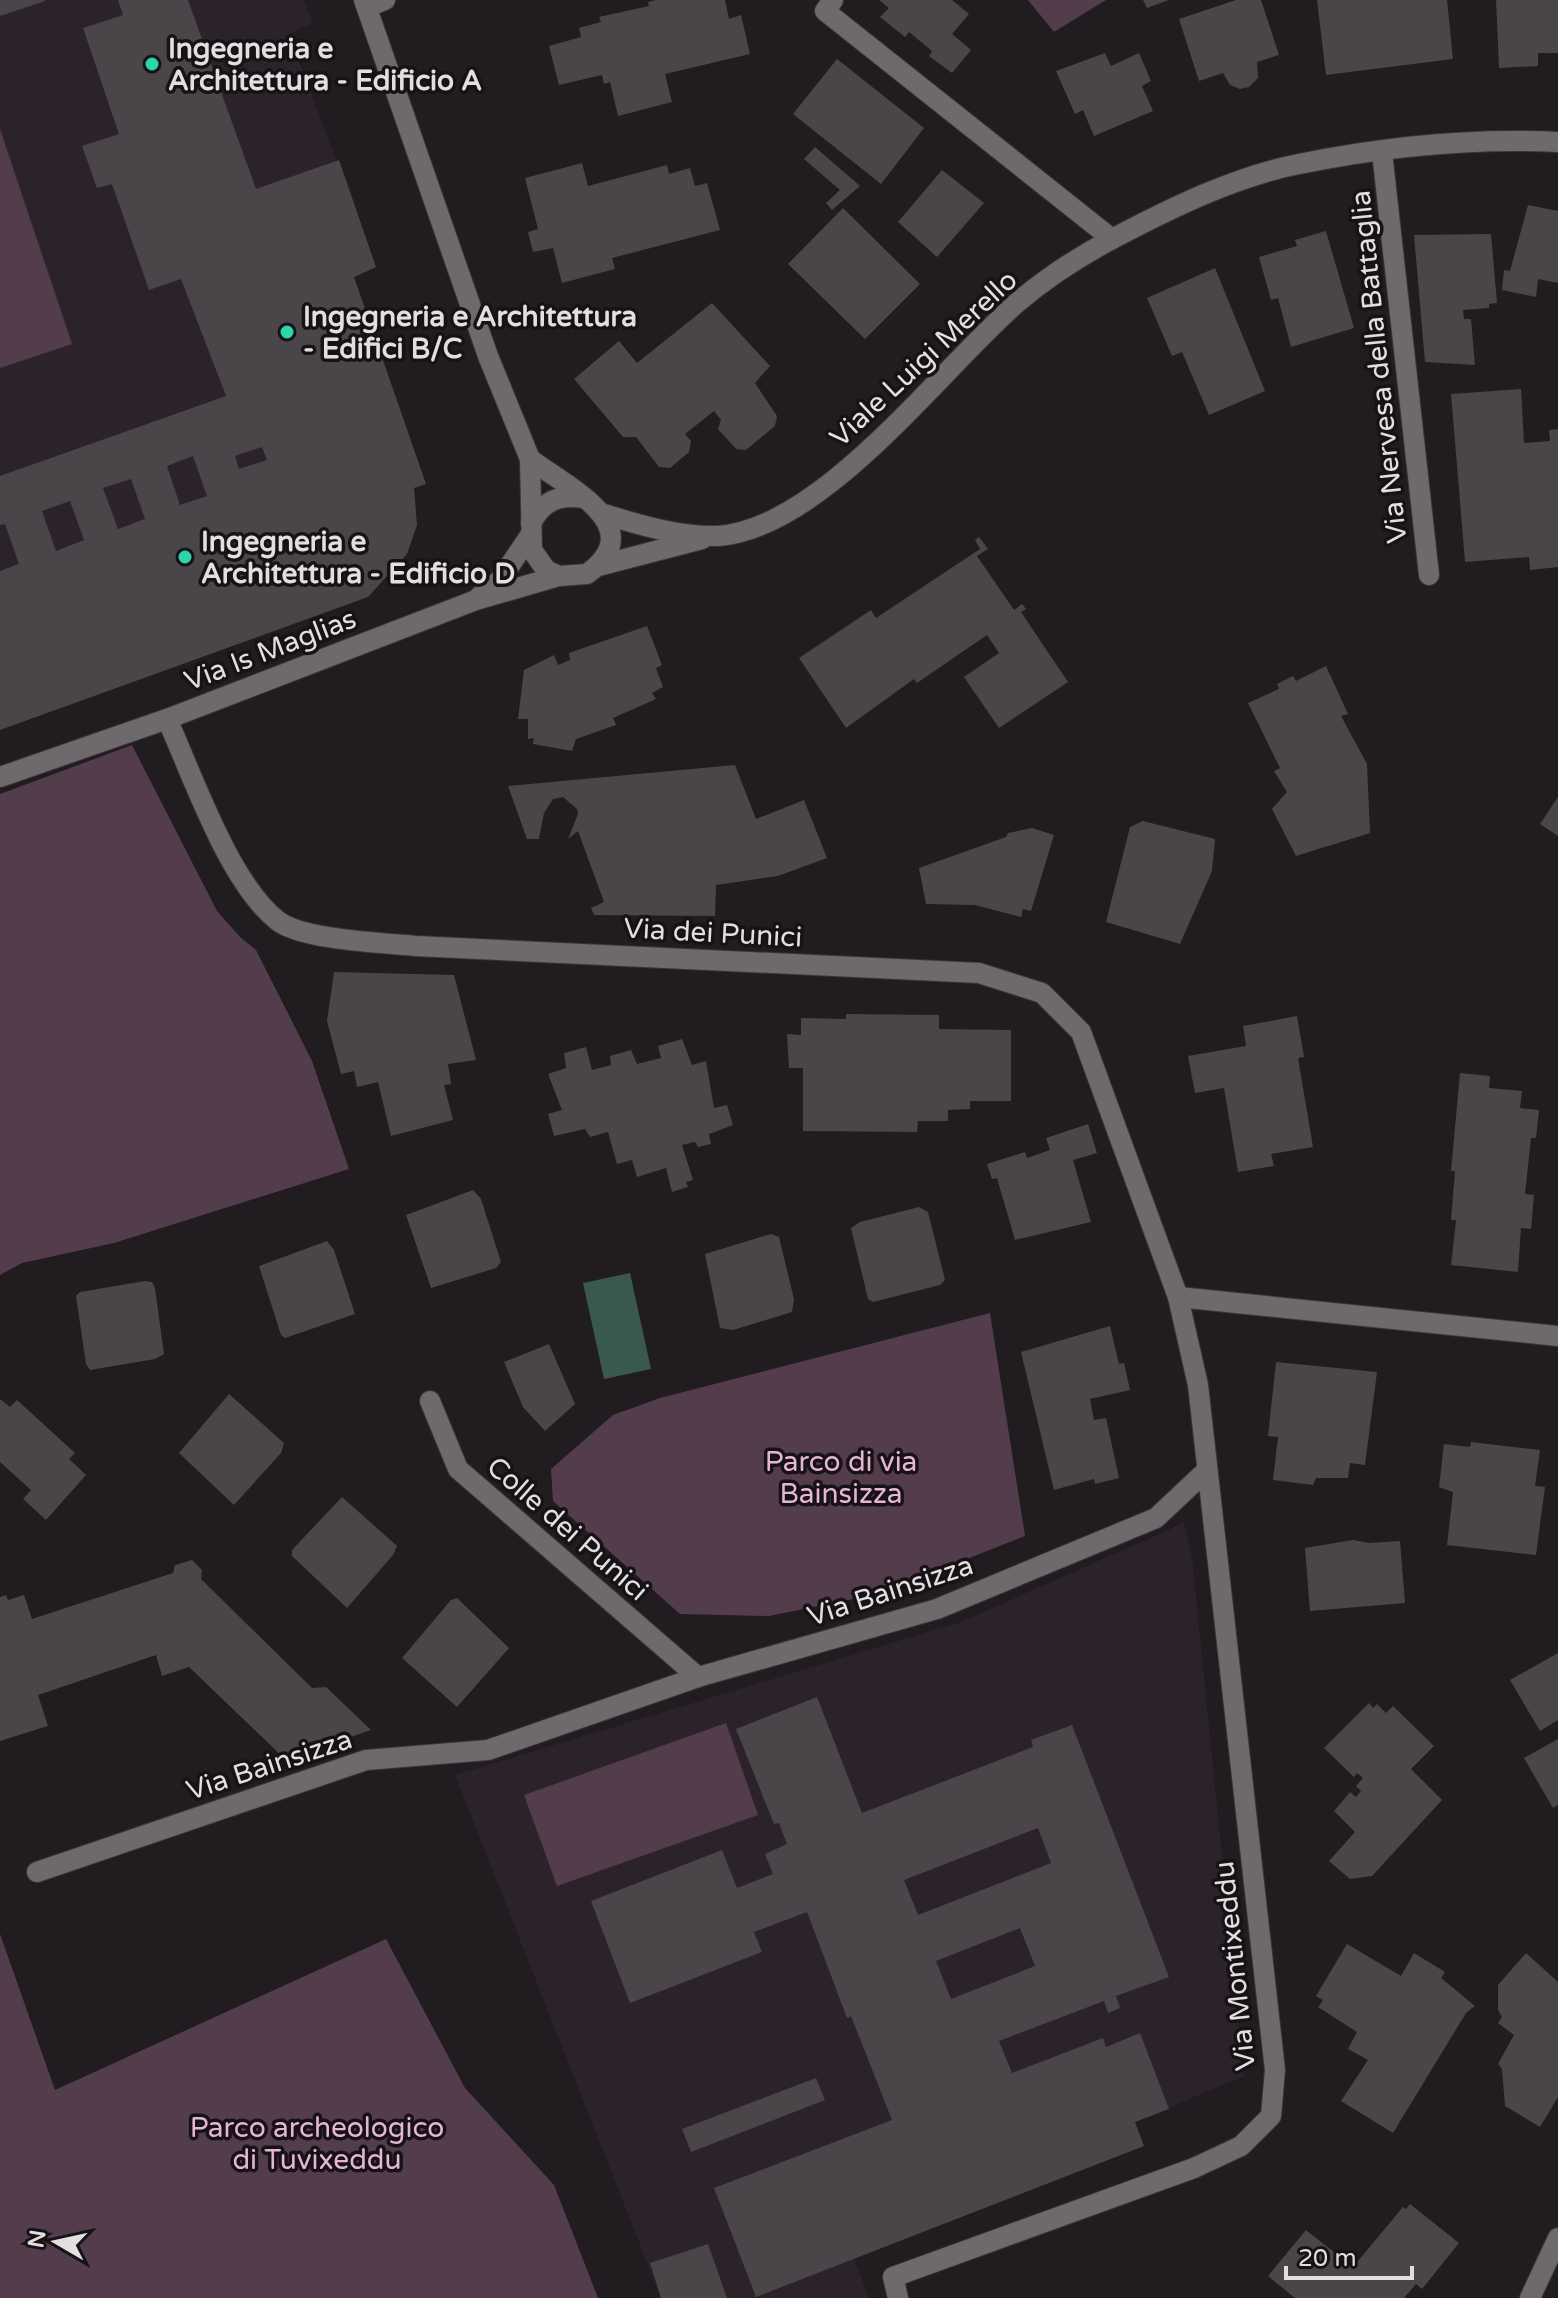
<svg xmlns="http://www.w3.org/2000/svg" width="1558" height="2298" viewBox="0 0 1558 2298" font-family="'Varela Round',sans-serif">
	<style>
		.built { fill: #2c232a }
		.green { fill: #533d4d }
		.water { fill: #3a594e }
		.building { fill: #4a4549; fill-rule: evenodd }
		.lines { fill: none; stroke-linecap: round; stroke-linejoin: round }
		.lane-casing { stroke: #3a3639; stroke-width: 22 }
		.street-casing { stroke: #3a3639; stroke-width: 22 }
		.secondary-casing { stroke: #3a3639; stroke-width: 22 }
		.lane { stroke: #6e696c; stroke-width: 20 }
		.street { stroke: #6e696c; stroke-width: 20 }
		.secondary { stroke: #6e696c; stroke-width: 20 }
		.poi-dot { fill: #2dd5ab; stroke: #171215; stroke-width: 3 }
		.labels { text-anchor: middle; stroke-width: 7; stroke-linejoin: round; paint-order: stroke }
		.poi-label { font-size: 28px; font-weight: bold; fill: #e2dfe1; stroke: #171215; text-anchor: start }
		.street-label { font-size: 28px; fill: #e2dfe1; stroke: #171215 }
		.park-label { font-size: 28px; fill: #e5b5d8; stroke: #171215 }
	</style>
	<rect width="100%" height="100%" fill="#201c1f"/>
	<!-- built -->
	<g class="built">
		<path d="M0,0H304L313,23L289,34L376,267L354,278L426,484L414,488L417,525L407,554L368,597L0,730Z"/>
		<path d="M1184,1523L1192,1558L1244,2076L1135,2122L1144,2146L854,2258L869,2298H661L455,1775L961,1622Z"/>
	</g>
	<!-- green -->
	<g class="green">
		<path d="M1028,0H1106L1054,32Z"/>
		<path d="M0,129L72,344L0,368Z"/>
		<path d="M132,745L217,911L240,937L256,950L312,1061L349,1169L114,1243L22,1263L0,1275V794Z"/>
		<path d="M990,1313L1025,1536L878,1594L769,1616L680,1614L553,1501L551,1469L613,1415L660,1398Z"/>
		<path d="M726,1723L758,1815L557,1886L524,1795Z"/>
		<path d="M0,1934L55,2090L386,1939L465,2088L554,2185L598,2298H0Z"/>
	</g>
	<!-- water -->
	<path class="water" d="M630,1273L651,1369L604,1379L583,1283Z"/>
	<!-- building -->
	<g class="building">
		<path d="M0,0H45V1L0,16Z"/>
		<path d="M118,0H188L256,189L339,160L376,267L354,277L426,484L414,488L417,525L407,554L368,597L0,730V571L19,564L5,524L0,525V476L226,396L181,279L149,290L112,184L97,188L82,146L119,134L83,28L123,15ZM262,447L267,460L239,469L235,456ZM193,456L207,496L180,505L167,466ZM131,479L145,519L118,529L103,488ZM70,501L84,540L56,551L42,511Z"/>
		<path d="M656,0H725L729,19L741,15L750,54L665,74L672,102L618,116L610,82L604,84L602,75L559,85L549,46L581,37L579,28L601,22L599,17L649,6L648,2Z"/>
		<path d="M879,0H952L969,14L952,34L971,50L952,73L929,56L932,51L909,32L905,37L880,17L889,8Z"/>
		<path d="M1143,0H1169L1147,8Z"/>
		<path d="M1236,0H1261L1279,55L1257,62L1258,78L1249,87L1240,89L1230,85L1223,73L1199,81L1179,19Z"/>
		<path d="M1317,0H1447L1453,59L1326,75Z"/>
		<path d="M1496,0H1558V53H1538V66L1499,68Z"/>
		<path d="M1105,53L1111,66L1139,53L1151,81L1142,86L1153,111L1094,136L1083,110L1075,114L1056,71Z"/>
		<path d="M837,59L924,128L881,184L793,114Z"/>
		<path d="M815,147L860,186L832,210L826,203L840,190L804,159Z"/>
		<path d="M582,163L588,186L667,165L669,174L690,168L695,186L707,183L720,230L612,258L615,269L562,283L553,248L533,252L528,232L538,229L525,178Z"/>
		<path d="M942,170L984,203L937,257L898,222Z"/>
		<path d="M1528,205L1558,211V283L1538,279L1536,297L1502,290L1504,270L1510,271Z"/>
		<path d="M843,208L920,284L865,339L788,264Z"/>
		<path d="M1326,231L1354,328L1291,347L1278,298L1271,300L1259,257L1297,246L1295,240Z"/>
		<path d="M1491,234L1497,303L1489,304V308L1463,310L1464,319H1471L1475,365L1425,362L1414,235Z"/>
		<path d="M1215,268L1265,391L1209,415L1182,352L1172,356L1147,298Z"/>
		<path d="M712,303L770,366L755,383L777,416L775,426L746,450L736,449L718,429L721,420L714,411L685,434L691,441L689,452L670,468L659,467L636,437H623L574,379L619,341L637,363Z"/>
		<path d="M1521,389L1524,443L1550,441L1549,430L1558,429V567L1530,570L1529,557L1465,562L1451,394Z"/>
		<path d="M979,537L988,549L977,556L1014,610L1022,604L1026,609L1021,612L1068,682L999,728L964,677L999,653L987,635L917,683L914,679L846,728L799,658L871,610L876,618L980,549L975,540Z"/>
		<path d="M647,626L662,665L656,668L663,687L652,693L656,699L613,718L616,725L576,739L572,751L533,744L534,738L528,739V719H518L524,670L554,655L558,665L570,660L569,653Z"/>
		<path d="M1326,666L1348,714L1341,716L1367,764L1370,833L1296,856L1272,809L1287,792L1274,771L1280,768L1248,703L1279,689L1277,684L1293,676L1296,681Z"/>
		<path d="M735,765L756,819L804,800L827,858L778,876L716,885L715,916L594,915L591,908L604,902L578,831L568,839L578,814L577,809L563,797L553,799L544,813L539,839H527L508,786Z"/>
		<path d="M1558,797V836L1540,824Z"/>
		<path d="M1143,821L1215,839L1212,871L1180,944L1106,922L1130,827Z"/>
		<path d="M1032,828L1054,835L1031,911L1023,909L1021,917L975,905L926,904L919,868L1006,837L1008,833Z"/>
		<path d="M334,972L454,975L476,1060L448,1064L451,1084L444,1085L453,1120L391,1136L378,1082L357,1087L354,1071L341,1074L327,1021Z"/>
		<path d="M846,1014L939,1015V1029L1011,1030V1101H970V1109L948,1110V1121H918L917,1132L803,1131V1068H789L787,1034L801,1035V1018L846,1019Z"/>
		<path d="M1297,1016L1304,1057L1298,1058L1313,1147L1271,1154L1274,1166L1238,1172L1224,1088L1195,1093L1188,1056L1246,1046L1243,1026Z"/>
		<path d="M682,1039L692,1065L706,1061L714,1108L727,1105L733,1125L709,1134L711,1144L698,1147L695,1142L682,1145L693,1180L686,1182L688,1187L672,1192L666,1168L637,1177L632,1160L617,1164L608,1132L590,1137L585,1129L554,1136L548,1114L562,1110L548,1074L566,1068L564,1053L586,1047L592,1070L611,1065L610,1056L631,1050L637,1064L661,1058L658,1046Z"/>
		<path d="M1460,1073L1490,1076L1489,1088L1522,1091L1520,1108L1539,1110L1536,1138H1531L1525,1194L1534,1195L1531,1229L1521,1228L1518,1272L1451,1265L1456,1220H1451L1455,1171H1451Z"/>
		<path d="M1088,1124L1097,1153L1073,1160L1091,1222L1015,1240L997,1178L992,1179L987,1164L1025,1152L1027,1158L1050,1150L1046,1138Z"/>
		<path d="M473,1190L481,1199L501,1262L496,1268L431,1288L406,1215Z"/>
		<path d="M919,1207L928,1212L945,1280L940,1285L873,1302L868,1299L851,1228L860,1222Z"/>
		<path d="M771,1234L779,1237L794,1299L792,1312L733,1330L720,1328L705,1254Z"/>
		<path d="M327,1241L334,1250L355,1314L285,1338L281,1335L259,1266Z"/>
		<path d="M145,1281L152,1282L155,1288L164,1354L155,1359L90,1370L86,1364L76,1296L80,1292Z"/>
		<path d="M1110,1326L1119,1364L1124,1363L1130,1390L1090,1399L1094,1420L1106,1418L1119,1478L1095,1484L1094,1479L1054,1490L1021,1352Z"/>
		<path d="M549,1344L575,1404L545,1431L523,1407L504,1362Z"/>
		<path d="M1276,1362L1377,1372L1365,1465L1350,1463L1348,1478H1316L1313,1485L1273,1480L1278,1437L1268,1436Z"/>
		<path d="M229,1394L284,1443L281,1453L234,1505L179,1453Z"/>
		<path d="M0,1399L10,1407L17,1400L75,1453L69,1459L86,1475L46,1520L23,1499L31,1490L0,1462Z"/>
		<path d="M1471,1442L1540,1450L1535,1486L1545,1487L1536,1555L1447,1545L1453,1492L1439,1487L1444,1444L1470,1447Z"/>
		<path d="M342,1497L397,1546L393,1555L347,1608L292,1556V1550Z"/>
		<path d="M1353,1540L1369,1543L1400,1541L1405,1603L1310,1611L1305,1548Z"/>
		<path d="M192,1560L202,1570L201,1579L312,1688L326,1687L371,1730L286,1760L189,1667L162,1676L156,1655L38,1695L48,1726L0,1741V1597L6,1595L8,1600L24,1595L32,1619L173,1573L175,1565Z"/>
		<path d="M457,1598L509,1648L457,1707L402,1658L451,1600Z"/>
		<path d="M1558,1653V1720L1540,1731L1510,1680Z"/>
		<path d="M817,1697L862,1813L1033,1747L1031,1740L1072,1725L1169,1977L1116,1996L1120,2008L1108,2013L1104,2001L999,2041L1012,2073L1103,2038L1106,2047L1140,2033L1169,2109L1135,2122L1144,2146L756,2297L714,2188L892,2120L851,2016L847,2018L807,1912L754,1932L762,1952L630,2003L591,1901L722,1850L737,1888L773,1874L765,1854L787,1844L779,1823L774,1824L736,1729ZM1038,1828L1051,1863L918,1915L904,1880ZM1020,1928L1035,1966L951,1999L936,1961Z"/>
		<path d="M1369,1703L1373,1708L1377,1704L1386,1713L1393,1706L1434,1746L1411,1769L1442,1800L1372,1876L1350,1879L1329,1861L1355,1832L1334,1811L1350,1792L1356,1797L1361,1791L1356,1786L1363,1778L1357,1773L1354,1777L1324,1748Z"/>
		<path d="M1558,1739V1805L1553,1808L1524,1758Z"/>
		<path d="M1347,1944L1401,1976L1414,1953L1445,1972L1441,1978L1475,2006L1466,2013L1393,2133L1341,2101L1368,2060L1348,2049L1357,2032L1318,2007L1323,2000L1316,1996Z"/>
		<path d="M1526,1953L1558,1982V2097L1540,2127L1505,2106L1502,2069L1498,2064L1514,2035L1498,2023L1502,2017L1498,2010V1985Z"/>
		<path d="M816,2078L825,2100L691,2152L682,2129Z"/>
		<path d="M1410,2204L1459,2243L1422,2289L1416,2284L1404,2298H1295L1268,2276L1306,2230L1353,2267L1403,2207L1406,2209Z"/>
		<path d="M708,2244L727,2298H661L650,2263Z"/>
	</g>
	<g class="lines">
		<!-- lane casing -->
		<g class="lane-casing">
			<g id="lane">
				<path d="M367,7L385,0"/>
				<path d="M1382,152L1429,575"/>
			</g>
		</g>
		<!-- street casing -->
		<g class="street-casing">
			<g id="street">
				<path d="M833,0L825,11L1112,239"/>
				<path d="M167,719C193,776 229,883 278,921C303,940 384,943 416,946L979,973L1042,993L1081,1032L1178,1297L1198,1385L1275,2070L1271,2116L1241,2146L1194,2168L893,2277L898,2298"/>
				<path d="M1178,1297L1558,1336"/>
				<path d="M430,1401L458,1469L698,1677"/>
				<path d="M37,1872L366,1760L488,1750L698,1677L937,1609L1156,1518L1205,1472"/>
				<path d="M1530,2298L1558,2238"/>
			</g>
		</g>
		<!-- secondary casing -->
		<g class="secondary-casing">
			<g id="secondary">
				<path d="M364,0L488,356L530,459L532,550L546,570L559,576L587,574C653,526 565,486 530,459"/>
				<path d="M604,514C639,525 680,537 717,536C822,530 942,367 1018,302C1046,278 1082,255 1114,238C1171,208 1236,176 1299,164C1383,147 1473,138 1558,142"/>
				<path d="M531,523C543,501 559,494 583,498"/>
				<path d="M598,566L702,539"/>
				<path d="M479,597L500,580L529,537"/>
				<path d="M0,777L167,719L476,600L559,576"/>
			</g>
		</g>
		<!-- lane -->
		<use href="#lane" class="lane"/>
		<!-- street -->
		<use href="#street" class="street"/>
		<!-- secondary -->
		<use href="#secondary" class="secondary"/>
	</g>
	<!-- markers -->
	<g class="poi-dot">
		<circle cx="152" cy="64" r="8"/>
		<circle cx="287" cy="332" r="8"/>
		<circle cx="185" cy="557" r="8"/>
	</g>
	<g class="labels">
		<!-- poi labels -->
		<g class="poi-label">
			<text x="168" y="58">Ingegneria e<tspan x="168" dy="32">Architettura - Edificio A</tspan></text>
			<text x="303" y="326">Ingegneria e Architettura<tspan x="303" dy="32">- Edifici B/C</tspan></text>
			<text x="201" y="551">Ingegneria e<tspan x="201" dy="32">Architettura - Edificio D</tspan></text>
		</g>
		<!-- street labels -->
		<g class="street-label">
			<text transform="translate(923 358) rotate(-43)" y="10">Viale Luigi Merello</text>
			<text transform="translate(1378 367) rotate(-96)" y="10">Via Nervesa della Battaglia</text>
			<text transform="translate(270 649) rotate(-21)" y="10">Via Is Maglias</text>
			<text transform="translate(713 932) rotate(3)" y="10">Via dei Punici</text>
			<text transform="translate(568 1528) rotate(41)" y="10">Colle dei Punici</text>
			<text transform="translate(890 1590) rotate(-18)" y="10">Via Bainsizza</text>
			<text transform="translate(269 1764) rotate(-18)" y="10">Via Bainsizza</text>
			<text transform="translate(1234 1966) rotate(-96)" y="10">Via Montixeddu</text>
		</g>
		<!-- park labels -->
		<g class="park-label">
			<text x="841" y="1471">Parco di via<tspan x="841" dy="32">Bainsizza</tspan></text>
			<text x="317" y="2137">Parco archeologico<tspan x="317" dy="32">di Tuvixeddu</tspan></text>
		</g>
	</g>
	<!-- north arrow -->
	<g transform="translate(56 2242) rotate(279)" stroke="#171215" stroke-width="6" paint-order="stroke">
	<path d="M0-6L14 30L0 20L-14 30Z" fill="#e2dfe1"/>
	<text y="-12" font-size="22" font-weight="bold" text-anchor="middle" fill="#e2dfe1">N</text>
	</g>
	<!-- scale -->
	<path d="M1286 2266v12h126v-12" fill="none" stroke="#e2dfe1" stroke-width="4"/>
	<text x="1298" y="2266" font-size="24" fill="#e2dfe1" stroke="#171215" stroke-width="6" paint-order="stroke">20 m</text>
</svg>
